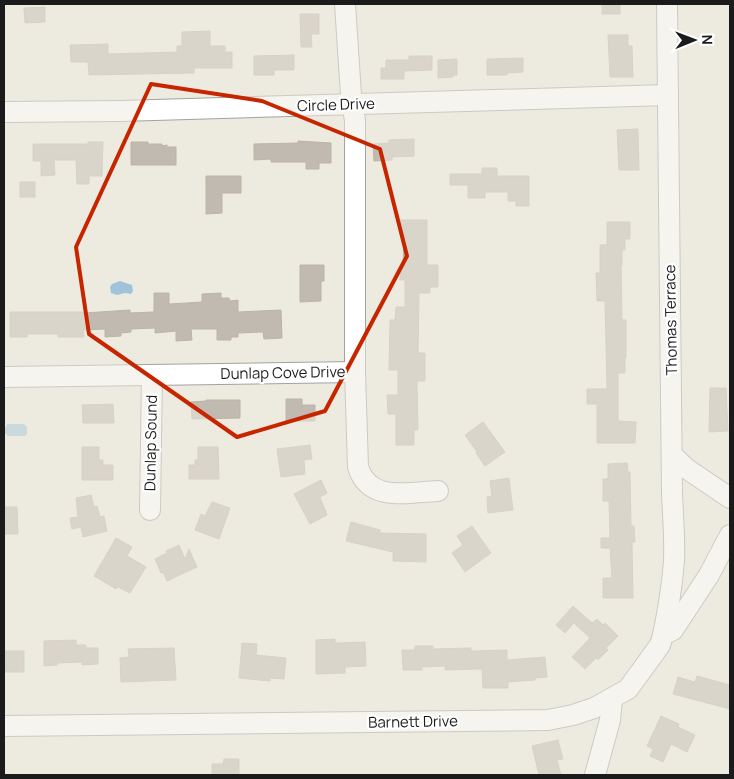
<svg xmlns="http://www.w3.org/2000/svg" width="734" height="779" viewBox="0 0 734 779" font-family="Manrope,sans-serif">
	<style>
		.water { fill: #a0c3db }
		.building { fill: #c1bab0; stroke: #beb4a3 }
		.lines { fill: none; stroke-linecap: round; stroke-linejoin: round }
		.minor-casing { stroke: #a2a2a2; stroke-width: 22 }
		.minor { stroke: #fff; stroke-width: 20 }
		.marked { fill: none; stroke: #c62500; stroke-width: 4; stroke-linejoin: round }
		.labels { text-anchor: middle; stroke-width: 4.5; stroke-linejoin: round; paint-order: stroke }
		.street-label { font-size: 15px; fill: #1b1b1b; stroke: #fff }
	</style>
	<rect width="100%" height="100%" fill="#edebe0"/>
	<!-- water -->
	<g class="water">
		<path d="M120,281L132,285L133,291L131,294L125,293L117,295L111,293L110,287L112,284Z"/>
		<path d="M7,424H24L27,427V434L25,436H7V434H4V427H6Z"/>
	</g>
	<!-- building -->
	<g class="building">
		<rect x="602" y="4" width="18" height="10"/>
		<path d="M45,7V22L25,23L24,8Z"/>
		<path d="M300,14H319V34H311L312,47H301Z"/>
		<path d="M210,31V46H225V52H232V68H194V73L89,75L88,62H71L70,45L108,44V54L177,52V46H182V32Z"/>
		<path d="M608,35H628V46H632L633,77H610Z"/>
		<path d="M294,55V70H274V75H254V56Z"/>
		<path d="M409,56H432V70L404,71V79H381V68H386V60H409Z"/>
		<path d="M523,58V72L507,73V75H487V59Z"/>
		<path d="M457,59V75H453V77L438,78V60Z"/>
		<path d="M638,129L639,170H619L617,130Z"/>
		<path d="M414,139V156L392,157V160L374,161L373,144L389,143V140Z"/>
		<path d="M298,141L331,143V163H319V169H306V162H271V159L254,160V144L298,143Z"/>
		<path d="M88,142H103L102,176H89V184H77L76,160H54L55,175L41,176V161H33V144H88Z"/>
		<path d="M131,142H148V144H162V146L167,145V147H176V165H131Z"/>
		<path d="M482,168H497V176H529V206H516V201H508V192H485V198H468V185H450V174H482Z"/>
		<path d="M206,176H241V193H222V213L206,214Z"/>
		<rect x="20" y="182" width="15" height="15"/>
		<path d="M400,220H427V265H438V287H430V293H419L418,353H425V381H417L418,430H414V445H396V414H388L387,395H398V370H389L390,320H395L396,307H405V280H400V266H403L404,234H401Z"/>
		<path d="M607,222H630V239H625V250H622V265H621L622,320H626V358H625V373H618V421L636,422L635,443H597V404H587V389H607L605,301H597L596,273H600V245H607Z"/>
		<path d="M300,265H324V281H321V301L300,302Z"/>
		<path d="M154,293H169V304L202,302V294L221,293V298H229L230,301L238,300V312L281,310L282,338L264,339L263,332L238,333V337H231V340H217V329H191L192,340L176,341V331L155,333V328L131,329V332L121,333V336L105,337V329L83,330L84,337H58V334H27V337H10V312H84V313L130,310V313L154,312Z"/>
		<path d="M710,388H726L728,431L709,432Z"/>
		<path d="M286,399H302V405H315V421H286Z"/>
		<path d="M206,400H240V418L192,419L191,402L206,401Z"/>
		<path d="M113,404L114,423H83L82,405Z"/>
		<path d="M483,422L505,452L485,466L476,453L477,452L465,435Z"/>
		<path d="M310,445L312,459L304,460L305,474L281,477L277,449Z"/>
		<path d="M82,447H99V460H103V465H113V480H82Z"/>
		<path d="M198,447H218L219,479H189V465H195V460H198Z"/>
		<path d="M627,463L628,472H630L631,526H634L635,542H632L633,598H603V578H612L610,548H601V538H610L609,501H603V479H608V464Z"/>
		<path d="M509,478L513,510L488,513L487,497L492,496L490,481Z"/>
		<path d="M321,480L327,493L320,497L327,515L310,524L294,494Z"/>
		<path d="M91,495L94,507L97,506L100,517L104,516L107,531L83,537L81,527L72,529L70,518L78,517L76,498Z"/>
		<path d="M212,502L230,508L219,539L195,530L201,514L205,516Z"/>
		<path d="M4,507H17L18,534H4Z"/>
		<path d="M351,522L380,530V533L426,534V562L393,561V552L346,541Z"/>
		<path d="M472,526L491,553L465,572L452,553L463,545L457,536Z"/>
		<path d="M116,538L132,547L127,556L146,567L130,593L118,587L116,589L94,576Z"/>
		<path d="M179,545L185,559L189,549L197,567L167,581L163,572L161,573L155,559L167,553L166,551Z"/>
		<path d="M573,606L592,623L597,619L603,625L605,623L618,636L606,648L608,650L598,660L596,658L585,669L572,657L590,638L574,623L565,633L556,625Z"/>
		<path d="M335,639V643L365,642L366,666L345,667V673L316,674V640Z"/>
		<path d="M76,640V645H86V648H98V664L82,665V662L57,663V665L44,666V641Z"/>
		<path d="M242,643L257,644L256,655L286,658L284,679L270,678V681L239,678Z"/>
		<path d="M415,646H433V649L471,648V651L507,650V660L545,657L547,677L535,678V680L508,682V688H483L482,669L445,670V666L422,667V670H403L402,650H415Z"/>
		<path d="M174,648L176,680L121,682L120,658L129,657L128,649Z"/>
		<rect x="4" y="651" width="20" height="21"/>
		<path d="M697,676L730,685V709L673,694L678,677L695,682Z"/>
		<path d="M661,716L679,724L678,727L695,735L687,752L671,744L663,762L650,756L653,749L647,746Z"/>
		<path d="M558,740L563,759L557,760L561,775H539L532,746Z"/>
		<path d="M224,759H239V775H212V764H223Z"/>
	</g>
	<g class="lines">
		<!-- minor casing -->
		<g class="minor-casing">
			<g id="minor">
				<path d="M345,4L351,95L355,121V372L358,467C369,503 408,492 438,491"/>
				<path d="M4,112L121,111L668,95"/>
				<path d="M4,377L355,372"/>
				<path d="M672,455L687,469L730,498"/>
				<path d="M150,510L152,375"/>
				<path d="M663,635C668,611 672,587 674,561C675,539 673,517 672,494L667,4"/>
				<path d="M4,726L548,720L573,715L594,708L628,689L660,645L663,635L673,630L709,575L730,535"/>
				<path d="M595,775L610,720L612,699"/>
			</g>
		</g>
		<!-- minor -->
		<use href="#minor" class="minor"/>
	</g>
	<!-- marked area -->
	<path d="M0 0H734V779H0ZM151,84L262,101L380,149L407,256L325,411L237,437L89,334L76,247Z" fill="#edebe0" fill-opacity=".55" fill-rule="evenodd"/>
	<path class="marked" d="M151,84L262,101L380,149L407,256L325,411L237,437L89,334L76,247Z"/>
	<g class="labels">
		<!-- street labels -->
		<g class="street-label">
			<text transform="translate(336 105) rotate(-2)" y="5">Circle Drive</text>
			<text transform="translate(671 320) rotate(-91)" y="5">Thomas Terrace</text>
			<text transform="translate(283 373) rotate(-1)" y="5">Dunlap Cove Drive</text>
			<text transform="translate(151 443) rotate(-89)" y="5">Dunlap Sound</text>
			<text transform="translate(413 722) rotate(-1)" y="5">Barnett Drive</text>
		</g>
	</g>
	<!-- border -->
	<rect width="734" height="779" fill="none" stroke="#1b1b1b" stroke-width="10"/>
	<!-- north arrow -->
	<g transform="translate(694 40) rotate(89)" stroke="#ffffff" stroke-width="4" paint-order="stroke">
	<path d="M0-4L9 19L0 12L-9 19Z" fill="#1b1b1b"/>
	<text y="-8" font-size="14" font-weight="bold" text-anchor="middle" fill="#1b1b1b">N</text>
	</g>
</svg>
